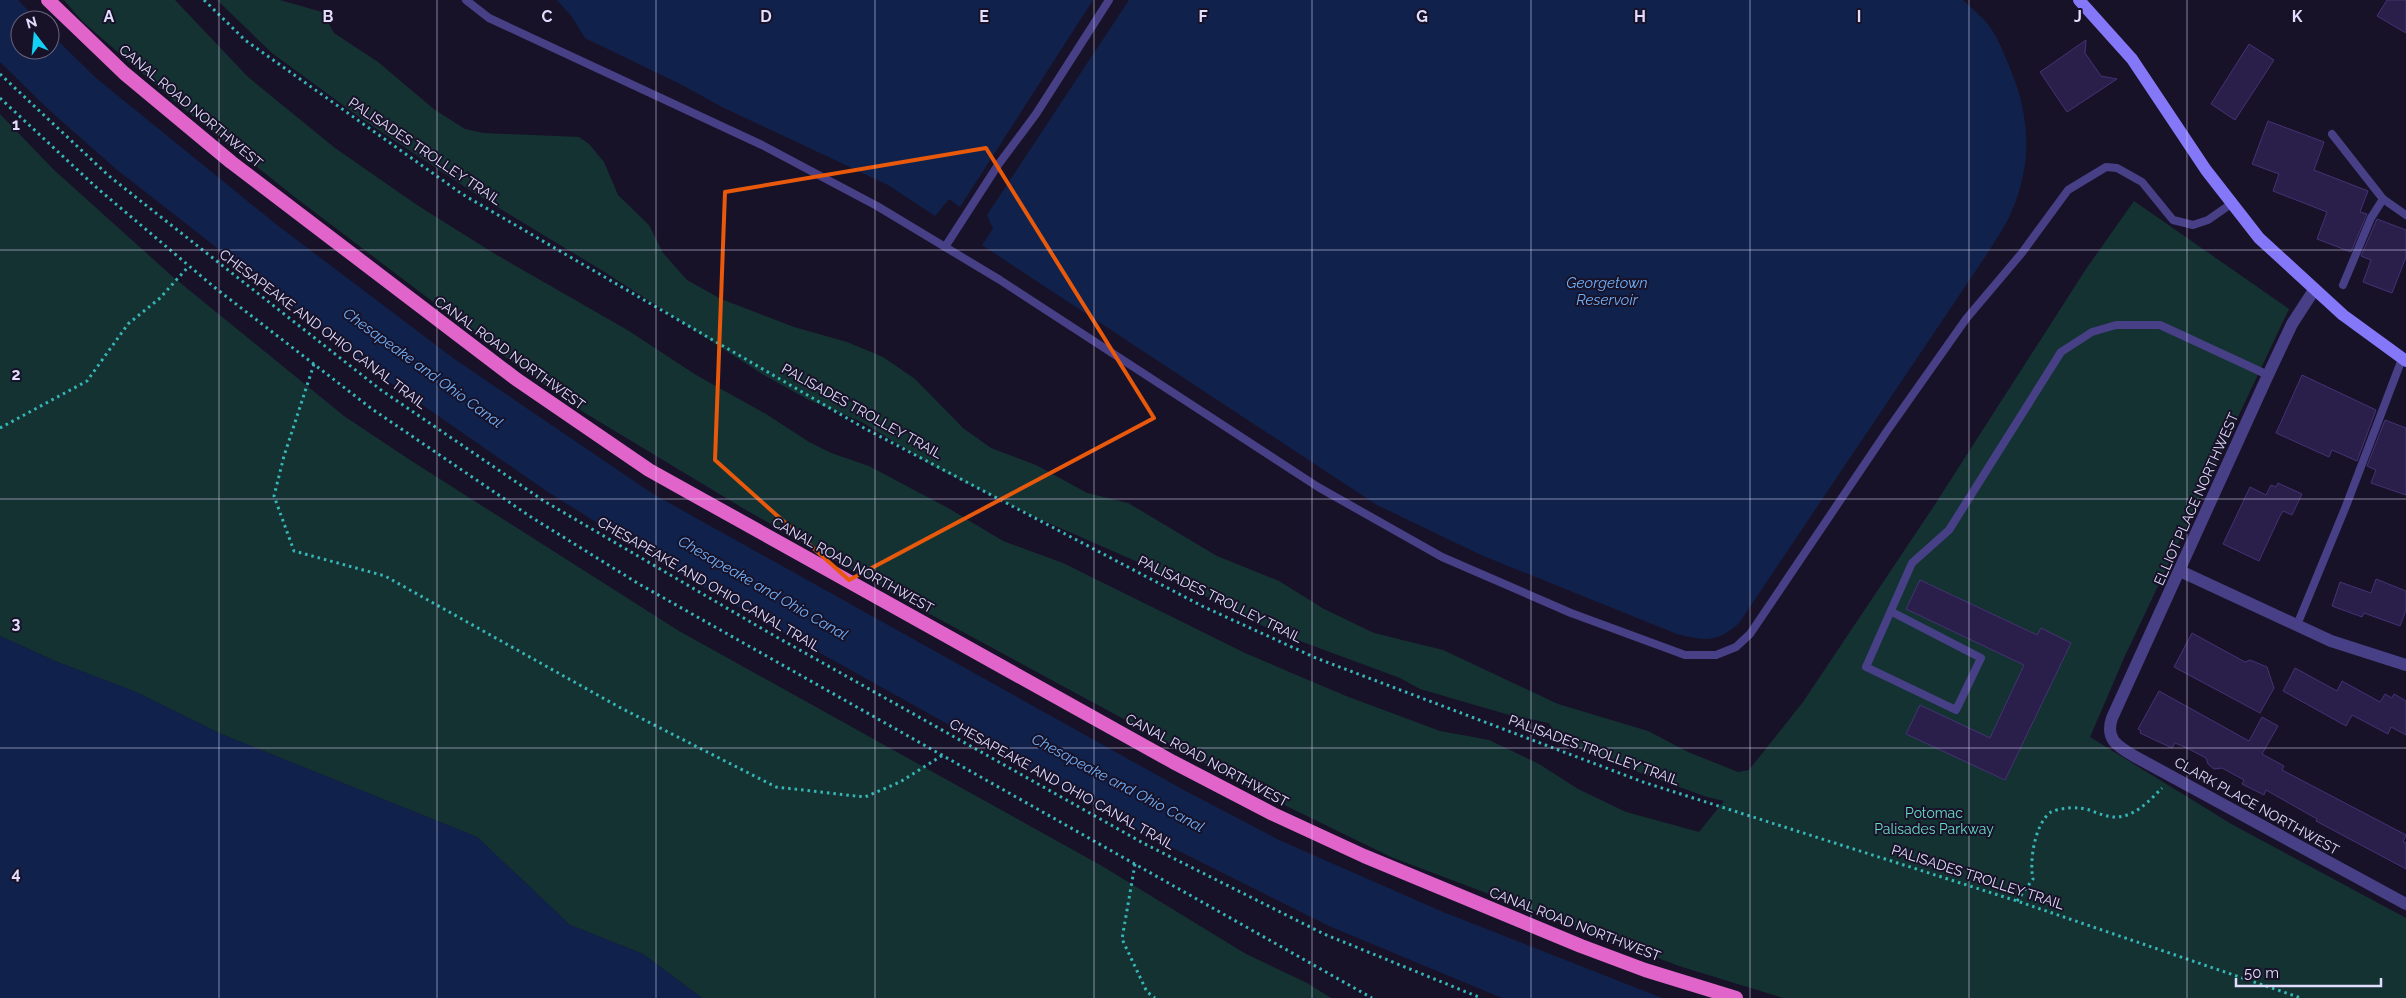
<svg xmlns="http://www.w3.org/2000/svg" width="2406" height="998" viewBox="0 0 2406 998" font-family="Raleway,sans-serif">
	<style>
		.green { fill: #153233 }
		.water { fill: #10224b }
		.building { fill: #2a1f4a; stroke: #443274 }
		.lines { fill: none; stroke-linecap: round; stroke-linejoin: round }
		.path { stroke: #37b6b7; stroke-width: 3; stroke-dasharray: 2.5 4; stroke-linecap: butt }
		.service { stroke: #474086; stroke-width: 8 }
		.minor { stroke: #474086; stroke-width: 12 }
		.secondary { stroke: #8478f8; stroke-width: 12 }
		.trunk { stroke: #e164ca; stroke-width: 14 }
		.marked { fill: none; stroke: #e8590c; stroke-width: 4; stroke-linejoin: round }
		.grid { fill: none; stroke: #e2dcfd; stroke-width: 1; stroke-opacity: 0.55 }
		.labels { text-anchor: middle; stroke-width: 4; stroke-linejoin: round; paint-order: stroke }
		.street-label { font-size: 14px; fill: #e2dcfd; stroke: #181229 }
		.park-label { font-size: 14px; fill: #6adbc6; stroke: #181229 }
		.water-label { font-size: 15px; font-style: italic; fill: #70b0f8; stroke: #181229 }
		.grid-label { font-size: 16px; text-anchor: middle; font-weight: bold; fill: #e2dcfd; stroke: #181229; stroke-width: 4; stroke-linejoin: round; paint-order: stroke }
	</style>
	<rect width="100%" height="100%" fill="#181229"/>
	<!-- green -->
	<g class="green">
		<path d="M64,0H175L248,77L335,148L417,205L495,254L629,331L696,375L766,414L809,442L831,453L869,466L948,508L1003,541L1063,563L1245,653L1346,696L1440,731L1489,740L1539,764L1578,789L1626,812L1699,832L1724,801L1707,797L1602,759L1566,742L1556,735L1549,723L1506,714L1420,689L1400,678L1273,631L1147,566L1035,517L938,469L862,422L809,400L762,374L603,271L471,191L362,119L272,53L217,0H280L322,12L334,33L378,62L435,110L465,129L483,133L579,137L589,144L604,162L618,195L649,225L663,253L687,280L721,299L794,327L847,342L883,357L915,379L963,428L991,448L1036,465L1087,493L1128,503L1217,556L1279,581L1324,609L1374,633L1443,650L1558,704L1648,731L1688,752L1738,772L1749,770L1803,702L1932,509L2086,269L2134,201L2289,309L2124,658L2090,737L2233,825L2406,918V998H1783L1679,966L1391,857L1264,795L915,606L746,510L585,413L515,364L296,198L174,101L82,21Z"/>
		<path d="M0,114L54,170L173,277L344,416L410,460L679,631L1102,866L1246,954L1307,983L1331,998H702L643,954L570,925L477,837L221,734L136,692L55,661L0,636Z"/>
	</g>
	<!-- water -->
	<g class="water">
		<path d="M0,0H18L37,20H20V50H50V33L96,78L277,225L453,358L653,494L1182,789L1279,840L1443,912L1662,998H1502L1329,926L1147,835L770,625L658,561L548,492L388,381L116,169L48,109L0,62Z"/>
		<path d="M557,0H1093L960,207L949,199L935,216L888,185L722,107L684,86L585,38L572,17Z"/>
		<path d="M1129,0H1963C1972,9 1983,17 1990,27C1999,40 2005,56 2011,71C2031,119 2032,167 2010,215C2005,227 1996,239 1989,251L1739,623C1717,643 1705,641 1677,634L1481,555L1377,505L982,245L993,229L987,215Z"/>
		<path d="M0,636L55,661L136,692L221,734L477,837L570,925L643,954L702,998H0Z"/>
	</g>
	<!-- building -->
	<g class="building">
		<path d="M2387,0H2406V33L2377,16Z"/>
		<path d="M2086,40L2085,53L2101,76L2117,79L2067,112L2040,72Z"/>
		<path d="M2249,44L2274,60L2235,120L2211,104Z"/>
		<path d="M2268,121L2324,142L2314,170L2368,191L2360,212L2367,214L2351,252L2317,239L2327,212L2273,191L2279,174L2252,164Z"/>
		<path d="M2377,219L2406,230V257L2392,293L2363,282L2371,260L2361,256Z"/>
		<path d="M2302,375L2376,410L2357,461L2332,450L2329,457L2276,433Z"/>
		<path d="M2385,420L2406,428V495L2371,483L2376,470L2367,466Z"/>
		<path d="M2278,483L2302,494L2292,515L2283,511L2280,516L2259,561L2223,544L2250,487L2266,495L2271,485L2276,487Z"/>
		<path d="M2376,579L2406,591V610L2400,626L2364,613L2362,617L2332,606L2340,582L2371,593Z"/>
		<path d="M1920,580L2037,635L2041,628L2071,643L2005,780L1906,734L1920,705L1990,738L2024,665L1906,609Z"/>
		<path d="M2192,633L2245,662L2250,660L2267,667L2274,688L2260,713L2174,667Z"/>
		<path d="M2295,668L2337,691L2342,681L2380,702L2385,694L2392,698L2394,694L2406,701V735L2391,727L2388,734L2352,715L2346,726L2283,691Z"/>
		<path d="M2159,691L2249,741L2262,717L2278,726L2262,754L2284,766L2282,770L2406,835L2403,842L2406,843V869L2316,821L2317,819L2266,790L2264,795L2242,784L2244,780L2222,768L2214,769L2208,764L2206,758L2187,748L2175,743L2172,748L2140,733L2141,731L2138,729Z"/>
	</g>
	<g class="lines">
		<!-- path -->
		<g class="path">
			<path d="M204,0L245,40L462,194L864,428L1202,606L1316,658L1643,782L2017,901L2301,998"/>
			<path d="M0,74L109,176L228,270L381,390L544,501L766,631L1143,843L1324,934L1481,998"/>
			<path d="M0,98L97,188L214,287L372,409L531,517L639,584L1372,998"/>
			<path d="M314,364L284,456L274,496L294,551L385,576L619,707L776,787L865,797L900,782L943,755"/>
			<path d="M0,428L87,381L128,324L160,298L189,266"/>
			<path d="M1135,864L1122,939L1147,992L1155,998"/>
			<path d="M2017,901L2033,879C2029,861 2035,823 2051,812C2057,809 2071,807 2078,808C2090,808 2102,817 2115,817C2135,817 2149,801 2162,788"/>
		</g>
		<!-- service -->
		<g class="service">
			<path d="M466,0L489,18L762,145L877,206L1000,280L1318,487L1442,557L1571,613L1685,655H1716L1736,647L1750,634L1887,431L1966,319L2021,254L2068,190L2106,167L2117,168L2142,182L2173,220L2193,225L2208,220L2231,204"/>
			<path d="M2332,134L2383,199"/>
			<path d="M945,247L998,165L1036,114L1109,0"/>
			<path d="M2343,285L2371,218L2383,199L2406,215"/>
			<path d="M1892,612L1981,658L1956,710L1866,667L1912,563L1949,530L2061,352L2092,332L2116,325H2160L2268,375"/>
			<path d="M2297,625L2346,506L2402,359"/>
		</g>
		<!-- minor -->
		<g class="minor">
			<path d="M2314,290L2292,324L2268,375L2112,718C2105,739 2117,746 2134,756L2406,904"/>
			<path d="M2180,571L2331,641L2406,665"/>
		</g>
		<!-- secondary -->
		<path class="secondary" d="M2079,0L2132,59L2206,170L2259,238L2343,315L2406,361"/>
		<!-- trunk -->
		<path class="trunk" d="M48,0L124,73L231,162L516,379L649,470L1173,762L1273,814L1364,856L1581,946L1645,970L1736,998"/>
	</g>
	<!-- marked area -->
	<path class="marked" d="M986,148L1154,418L849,580L715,460L725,192Z"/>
	<!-- grid -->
	<path class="grid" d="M219,0V998M437,0V998M656,0V998M875,0V998M1094,0V998M1312,0V998M1531,0V998M1750,0V998M1969,0V998M2187,0V998M0,250H2406M0,499H2406M0,748H2406"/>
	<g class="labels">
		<!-- street labels -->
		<g class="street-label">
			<text transform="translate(191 106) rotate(40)" y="5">CANAL ROAD NORTHWEST</text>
			<text transform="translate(425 151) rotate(34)" y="5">PALISADES TROLLEY TRAIL</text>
			<text transform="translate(323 329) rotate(37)" y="5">CHESAPEAKE AND OHIO CANAL TRAIL</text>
			<text transform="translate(510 353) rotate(36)" y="5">CANAL ROAD NORTHWEST</text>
			<text transform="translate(862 411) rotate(29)" y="5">PALISADES TROLLEY TRAIL</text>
			<text transform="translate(2196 499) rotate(-66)" y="5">ELLIOT PLACE NORTHWEST</text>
			<text transform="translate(853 565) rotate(29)" y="5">CANAL ROAD NORTHWEST</text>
			<text transform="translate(709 584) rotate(30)" y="5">CHESAPEAKE AND OHIO CANAL TRAIL</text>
			<text transform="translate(1220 599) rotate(26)" y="5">PALISADES TROLLEY TRAIL</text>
			<text transform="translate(1594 750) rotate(20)" y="5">PALISADES TROLLEY TRAIL</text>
			<text transform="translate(1207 760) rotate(28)" y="5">CANAL ROAD NORTHWEST</text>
			<text transform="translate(1062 784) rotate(29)" y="5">CHESAPEAKE AND OHIO CANAL TRAIL</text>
			<text transform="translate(2257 806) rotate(29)" y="5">CLARK PLACE NORTHWEST</text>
			<text transform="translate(1978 877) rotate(18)" y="5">PALISADES TROLLEY TRAIL</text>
			<text transform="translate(1575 924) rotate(21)" y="5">CANAL ROAD NORTHWEST</text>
		</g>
		<!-- park labels -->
		<g class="park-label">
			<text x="1934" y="818">Potomac<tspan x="1934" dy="16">Palisades Parkway</tspan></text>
		</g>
		<!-- water labels -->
		<g class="water-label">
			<text x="1607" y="288">Georgetown<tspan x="1607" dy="17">Reservoir</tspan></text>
			<text transform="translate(423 368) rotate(36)" y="5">Chesapeake and Ohio Canal</text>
			<text transform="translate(763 588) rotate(30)" y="5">Chesapeake and Ohio Canal</text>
			<text transform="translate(1118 783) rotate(28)" y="5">Chesapeake and Ohio Canal</text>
		</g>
	</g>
	<g class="grid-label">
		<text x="109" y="22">A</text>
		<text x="328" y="22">B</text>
		<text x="547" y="22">C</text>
		<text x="766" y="22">D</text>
		<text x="984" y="22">E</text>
		<text x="1203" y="22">F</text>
		<text x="1422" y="22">G</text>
		<text x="1640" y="22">H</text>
		<text x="1859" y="22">I</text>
		<text x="2078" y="22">J</text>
		<text x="2297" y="22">K</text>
		<text x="16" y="130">1</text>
		<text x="16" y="380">2</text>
		<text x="16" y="629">3</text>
		<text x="16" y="879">4</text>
	</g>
	<!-- north arrow -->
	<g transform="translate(35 35) rotate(344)"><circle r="24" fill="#181229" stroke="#69637e"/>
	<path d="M0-4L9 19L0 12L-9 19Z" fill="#12cff3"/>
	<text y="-8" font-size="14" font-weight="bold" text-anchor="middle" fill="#e2dcfd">N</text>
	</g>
	<!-- scale -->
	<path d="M2236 978v8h145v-8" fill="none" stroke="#e2dcfd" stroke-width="2.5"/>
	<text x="2244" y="978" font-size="15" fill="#e2dcfd" stroke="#181229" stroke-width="4" paint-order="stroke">50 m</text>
</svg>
